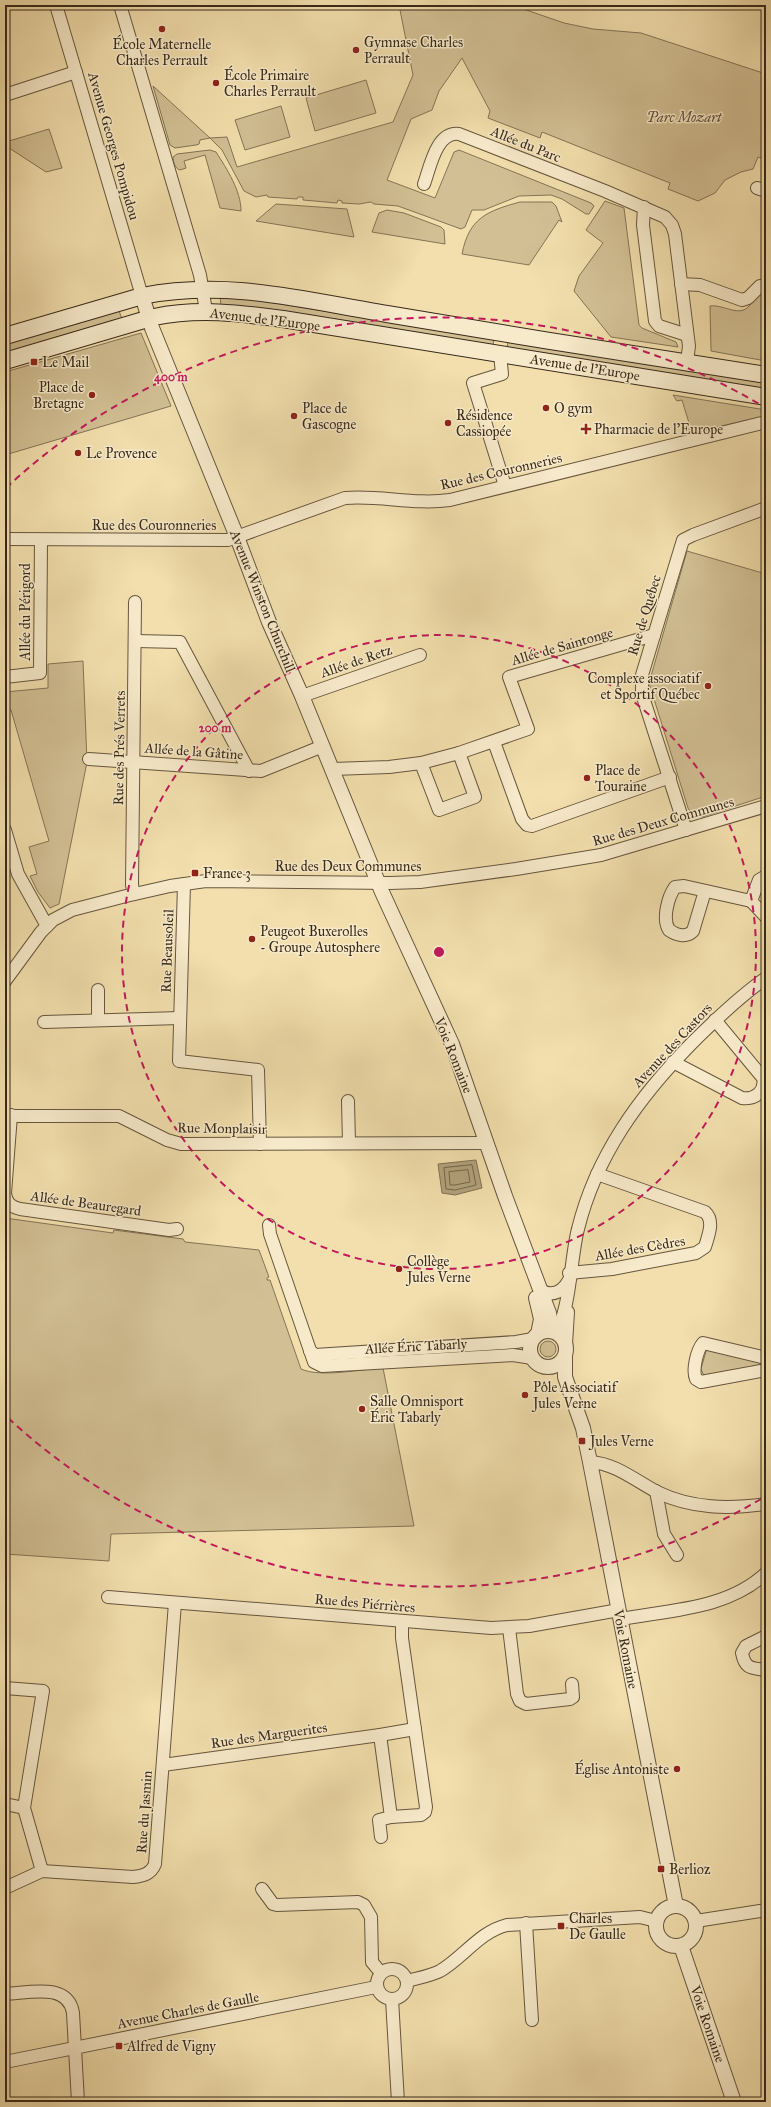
<svg xmlns="http://www.w3.org/2000/svg" width="771" height="2107" viewBox="0 0 771 2107" font-family="'IM FELL Great Primer',serif">
	<style>
		.green { fill: #d2c094; stroke: #847456 }
		.water { fill: #b2a17b; stroke: #817154 }
		.lines { fill: none; stroke-linecap: round; stroke-linejoin: round }
		.shore { stroke: #74654a; stroke-width: 1 }
		.minor-casing { stroke: #66563e; stroke-width: 14 }
		.tertiary-casing { stroke: #66563e; stroke-width: 16 }
		.secondary-casing { stroke: #372919; stroke-width: 18 }
		.minor { stroke: #f7eaca; stroke-width: 12 }
		.tertiary { stroke: #f7eaca; stroke-width: 14 }
		.secondary { stroke: #f7eaca; stroke-width: 16 }
		.ring { fill: none; stroke: #c2185b; stroke-width: 2; stroke-dasharray: 7 5 }
		.poi-dot { fill: #8f2418; stroke: #f7eaca; stroke-width: 1.5 }
		.labels { text-anchor: middle; stroke-width: 3; stroke-linejoin: round; paint-order: stroke }
		.poi-label { font-size: 14px; fill: #372919; stroke: #f7eaca; text-anchor: start }
		.park-label { font-size: 14px; font-style: italic; fill: #5e4f38; stroke: #f7eaca }
		.street-label { font-size: 14px; fill: #372919; stroke: #f7eaca }
		.centre { fill: #c2185b; stroke: #f7eaca; stroke-width: 2 }
		.ring-label { font-size: 12px; text-anchor: middle; font-weight: bold; fill: #c2185b; stroke: #f7eaca; stroke-width: 3; stroke-linejoin: round; paint-order: stroke }
	</style>
	<rect width="100%" height="100%" fill="#f2dfad"/>
	<filter id="stains"><feTurbulence type="fractalNoise" baseFrequency=".005" numOctaves="4"/><feColorMatrix values="0 0 0 0 .2 0 0 0 0 .09 0 0 0 0 .02 0 0 0 .5 -.17"/></filter>
	<radialGradient id="worn" r=".72"><stop offset=".6" stop-color="#630" stop-opacity="0"/><stop offset="1" stop-color="#630" stop-opacity=".3"/></radialGradient>
	<!-- green -->
	<g class="green">
		<path d="M399,5H512L564,23L593,29L641,33L766,74V160L758,157L753,169L741,172L725,180L715,193L698,201L668,189L670,183L542,132L540,138L488,118L490,111L462,58L439,91L432,110L411,119L387,180L435,198L454,152L459,150L591,203L594,206L589,214H586L562,199L551,195L519,196L484,210H472L465,227L461,229L398,206L374,204L371,202L359,204L342,203V201L338,200L337,203L303,200V197H298L297,199L268,197L267,195L256,197L244,191L222,150L210,138L200,140L199,144L196,145L175,148L170,145L153,86L210,138L227,137L237,167L393,122L413,75Z"/>
		<path d="M366,80L376,113L315,131L306,98Z"/>
		<path d="M281,106L290,137L245,150L235,120Z"/>
		<path d="M49,129L62,168L46,172L6,146L9,141Z"/>
		<path d="M210,150L216,152C227,169 241,191 241,211L220,208L205,155L184,161L186,168L180,170C175,169 173,161 173,157L177,154Z"/>
		<path d="M605,201L624,208L639,325L642,328L676,342L678,347L611,337L574,291L579,276L603,243L586,230Z"/>
		<path d="M520,202H552L556,206L562,222L559,220L529,265L462,254C469,218 487,211 520,202Z"/>
		<path d="M276,204L347,209L354,237L256,221Z"/>
		<path d="M387,210L404,213L441,227L444,230L445,244L372,232L379,213Z"/>
		<path d="M220,294L494,339L493,346L221,307Z"/>
		<path d="M760,294L766,296V361L711,351L710,306C722,304 737,316 747,308C752,304 755,298 760,294Z"/>
		<path d="M118,308L122,319L5,354V341Z"/>
		<path d="M141,333L171,406L5,455V372Z"/>
		<path d="M508,341L766,379V392L507,348Z"/>
		<path d="M673,395L766,410V416L704,430L703,427L687,430L684,425L689,423L682,400L677,401Z"/>
		<path d="M687,551L766,574V796L702,817L691,813L688,808L649,683Z"/>
		<path d="M83,661L87,762L59,904L50,908L38,892L30,876L37,874L29,847L49,841L11,710L5,711V692L48,688V664Z"/>
		<path d="M5,1218L113,1233L114,1230L183,1239L185,1242L259,1250L269,1277L267,1278V1280H270L301,1369C321,1378 361,1369 383,1368L414,1526L111,1534L109,1561L5,1554Z"/>
		<circle cx="548" cy="1349" r="8"/>
		<path d="M711,1349L766,1364L708,1376L703,1374L701,1369L706,1351Z"/>
	</g>
	<!-- water -->
	<path class="water" d="M476,1160L482,1188L455,1195L442,1193L438,1164Z"/>
	<g class="lines">
		<!-- shore -->
		<g class="shore">
			<path d="M472,1165L476,1185L455,1190L446,1189L444,1168Z"/>
			<path d="M468,1170L470,1182L455,1185H450L449,1172Z"/>
		</g>
		<!-- minor casing -->
		<g class="minor-casing">
			<g id="minor">
				<path d="M56,5L142,296"/>
				<path d="M120,5L200,275L206,311"/>
				<path d="M5,95L76,72"/>
				<path d="M424,184C430,168 436,131 459,134L605,191L665,217L672,225L675,234L689,346L687,362"/>
				<path d="M757,188L766,191"/>
				<path d="M644,207L643,225L655,321L659,326L687,335"/>
				<path d="M681,284L700,285L742,300L748,298L760,286L766,287"/>
				<path d="M500,354L502,374L473,383L505,486"/>
				<path d="M5,539L228,540L345,498C380,495 414,505 450,500L766,422"/>
				<path d="M136,641L180,642L249,771"/>
				<path d="M5,677L40,673L41,540"/>
				<path d="M302,696L420,655"/>
				<path d="M494,742L522,819L527,825L532,826L670,777"/>
				<path d="M459,753L528,729L509,677L654,635"/>
				<path d="M89,759L261,771L323,746"/>
				<path d="M333,769L389,767L421,763L439,810L475,797L459,753L421,763"/>
				<path d="M5,830L18,874L47,926"/>
				<path d="M686,830L642,694V675L683,540L693,535L766,508"/>
				<path d="M184,884L179,1061L258,1070L260,1144"/>
				<path d="M705,891L693,931C686,938 676,935 669,930C662,919 668,897 675,887L684,886L751,901L759,880L766,876"/>
				<path d="M134,894L132,885L135,602"/>
				<path d="M751,901L766,917"/>
				<path d="M5,981L41,932L53,920L72,910L126,896L170,886L206,881L390,883L420,882L516,869L601,855L766,806"/>
				<path d="M98,990V1020"/>
				<path d="M44,1022L180,1018"/>
				<path d="M673,1062L742,1098C755,1100 766,1091 763,1078L715,1020"/>
				<path d="M348,1101L349,1143"/>
				<path d="M11,1115L5,1193C6,1203 11,1207 20,1209L169,1230L177,1229"/>
				<path d="M5,1116H119L167,1140L181,1144L487,1143"/>
				<path d="M269,1225L270,1234L314,1362L322,1366L513,1355L532,1358"/>
				<path d="M569,1273L612,1269L696,1253L705,1247C708,1236 715,1221 705,1212L597,1174"/>
				<path d="M542,1291C554,1297 563,1291 569,1280"/>
				<path d="M555,1332C570,1315 571,1254 578,1229C596,1156 639,1097 691,1044C715,1020 739,997 766,978"/>
				<path d="M566,1344L568,1312"/>
				<path d="M310,1351L315,1355L516,1342L533,1339"/>
				<path d="M766,1358L703,1343C697,1350 692,1370 696,1379L701,1382L766,1370"/>
				<path d="M590,1462C615,1463 636,1481 657,1492C692,1509 729,1509 766,1504"/>
				<path d="M656,1491L664,1534L677,1555"/>
				<path d="M108,1597L491,1628L529,1626L619,1610"/>
				<path d="M621,1619C670,1610 728,1609 766,1573"/>
				<path d="M509,1628L517,1694L520,1701L526,1704L570,1699L573,1697L572,1684"/>
				<path d="M766,1636L746,1646L742,1653C745,1669 751,1668 766,1670"/>
				<path d="M5,1688L43,1691L24,1808L42,1871"/>
				<path d="M380,1735L415,1729"/>
				<path d="M163,1765L380,1735L391,1817L421,1815L425,1812L426,1807L402,1638V1621"/>
				<path d="M5,1804L24,1808"/>
				<path d="M381,1837L379,1820L391,1817"/>
				<path d="M5,1888L42,1871L133,1877C143,1876 151,1874 155,1864L175,1603"/>
				<path d="M262,1889L273,1904L277,1905L358,1902L364,1905L371,1917L372,1962L381,1973"/>
				<path d="M696,1921L766,1910"/>
				<path d="M526,1923L532,2020"/>
				<circle cx="392" cy="1984" r="15"/>
				<path d="M407,1981C418,1978 430,1976 440,1971C464,1957 479,1932 507,1925L640,1917L656,1921"/>
				<path d="M5,1994C29,1993 68,1982 73,2013L78,2102"/>
				<path d="M392,1999L398,2102"/>
				<path d="M5,2062L376,1987"/>
			</g>
		</g>
		<!-- tertiary casing -->
		<g class="tertiary-casing">
			<g id="tertiary">
				<path d="M142,296L152,328L237,537L269,622L302,696L382,892L452,1044L505,1196L549,1313L552,1331"/>
				<path d="M536,1298L541,1319L538,1334"/>
				<circle cx="548" cy="1349" r="18"/>
				<path d="M565,1357V1377L583,1428L590,1462L676,1906"/>
				<circle cx="676" cy="1926" r="20"/>
				<path d="M681,1946L734,2102"/>
			</g>
		</g>
		<!-- secondary casing -->
		<g class="secondary-casing">
			<g id="secondary">
				<path d="M5,336L142,296C231,279 306,301 393,315C517,336 642,356 766,375"/>
				<path d="M5,361L154,317C198,308 239,313 283,319L766,397"/>
			</g>
		</g>
		<!-- minor -->
		<use href="#minor" class="minor"/>
		<!-- tertiary -->
		<use href="#tertiary" class="tertiary"/>
		<!-- secondary -->
		<use href="#secondary" class="secondary"/>
	</g>
	<!-- distance rings -->
	<g class="ring">
		<circle cx="439" cy="952" r="317"/>
		<path d="M761 1499A635 635 0 0 1 6 1416M6 488A635 635 0 0 1 761 405"/>
	</g>
	<!-- markers -->
	<g class="poi-dot">
		<circle cx="162" cy="29" r="4"/>
		<circle cx="356" cy="50" r="4"/>
		<circle cx="216" cy="83" r="4"/>
		<rect x="30" y="358" width="8" height="8" rx="2"/>
		<circle cx="92" cy="395" r="4"/>
		<circle cx="546" cy="408" r="4"/>
		<circle cx="294" cy="416" r="4"/>
		<circle cx="448" cy="423" r="4"/>
		<path d="M584 423h4v4h4v4h-4v4h-4v-4h-4v-4h4z"/>
		<circle cx="78" cy="453" r="4"/>
		<circle cx="708" cy="686" r="4"/>
		<circle cx="587" cy="778" r="4"/>
		<rect x="191" y="869" width="8" height="8" rx="2"/>
		<circle cx="252" cy="939" r="4"/>
		<circle cx="399" cy="1269" r="4"/>
		<circle cx="525" cy="1395" r="4"/>
		<circle cx="362" cy="1409" r="4"/>
		<rect x="578" y="1437" width="8" height="8" rx="2"/>
		<circle cx="677" cy="1769" r="4"/>
		<rect x="657" y="1865" width="8" height="8" rx="2"/>
		<rect x="557" y="1922" width="8" height="8" rx="2"/>
		<rect x="115" y="2042" width="8" height="8" rx="2"/>
	</g>
	<g class="labels">
		<!-- poi labels -->
		<g class="poi-label">
			<text x="364" y="47">Gymnase Charles<tspan x="364" dy="16">Perrault</tspan></text>
			<text x="162" y="49" text-anchor="middle">École Maternelle<tspan x="162" dy="16">Charles Perrault</tspan></text>
			<text x="224" y="80">École Primaire<tspan x="224" dy="16">Charles Perrault</tspan></text>
			<text x="42" y="367">Le Mail</text>
			<text x="84" y="392" text-anchor="end">Place de<tspan x="84" dy="16">Bretagne</tspan></text>
			<text x="302" y="413">Place de<tspan x="302" dy="16">Gascogne</tspan></text>
			<text x="554" y="413">O gym</text>
			<text x="456" y="420">Résidence<tspan x="456" dy="16">Cassiopée</tspan></text>
			<text x="594" y="434">Pharmacie de l'Europe</text>
			<text x="86" y="458">Le Provence</text>
			<text x="700" y="683" text-anchor="end">Complexe associatif<tspan x="700" dy="16">et Sportif Québec</tspan></text>
			<text x="595" y="775">Place de<tspan x="595" dy="16">Touraine</tspan></text>
			<text x="203" y="878">France 3</text>
			<text x="260" y="936">Peugeot Buxerolles<tspan x="260" dy="16">- Groupe Autosphere</tspan></text>
			<text x="407" y="1266">Collège<tspan x="407" dy="16">Jules Verne</tspan></text>
			<text x="533" y="1392">Pôle Associatif<tspan x="533" dy="16">Jules Verne</tspan></text>
			<text x="370" y="1406">Salle Omnisport<tspan x="370" dy="16">Éric Tabarly</tspan></text>
			<text x="590" y="1446">Jules Verne</text>
			<text x="669" y="1774" text-anchor="end">Église Antoniste</text>
			<text x="669" y="1874">Berlioz</text>
			<text x="569" y="1923">Charles<tspan x="569" dy="16">De Gaulle</tspan></text>
			<text x="127" y="2051">Alfred de Vigny</text>
		</g>
		<!-- park labels -->
		<g class="park-label">
			<text x="684" y="122">Parc Mozart</text>
		</g>
		<!-- street labels -->
		<g class="street-label">
			<text transform="translate(526 144) rotate(22)" y="5">Allée du Parc</text>
			<text transform="translate(114 146) rotate(74)" y="5">Avenue Georges Pompidou</text>
			<text transform="translate(265 319) rotate(7)" y="5">Avenue de l'Europe</text>
			<text transform="translate(585 367) rotate(9)" y="5">Avenue de l'Europe</text>
			<text transform="translate(501 471) rotate(-13)" y="5">Rue des Couronneries</text>
			<text x="154" y="530">Rue des Couronneries</text>
			<text transform="translate(263 601) rotate(68)" y="5">Avenue Winston Churchill</text>
			<text transform="translate(25 612) rotate(-90)" y="5">Allée du Périgord</text>
			<text transform="translate(644 615) rotate(-73)" y="5">Rue de Québec</text>
			<text transform="translate(562 646) rotate(-16)" y="5">Allée de Saintonge</text>
			<text transform="translate(356 661) rotate(-19)" y="5">Allée de Retz</text>
			<text transform="translate(119 748) rotate(-89)" y="5">Rue des Prés Verrets</text>
			<text transform="translate(194 751) rotate(4)" y="5">Allée de la Gâtine</text>
			<text transform="translate(663 821) rotate(-16)" y="5">Rue des Deux Communes</text>
			<text x="348" y="871">Rue des Deux Communes</text>
			<text transform="translate(167 951) rotate(-88)" y="5">Rue Beausoleil</text>
			<text transform="translate(672 1045) rotate(-47)" y="5">Avenue des Castors</text>
			<text transform="translate(454 1055) rotate(68)" y="5">Voie Romaine</text>
			<text transform="translate(222 1128) rotate(1)" y="5">Rue Monplaisir</text>
			<text transform="translate(86 1203) rotate(8)" y="5">Allée de Beauregard</text>
			<text transform="translate(640 1248) rotate(-10)" y="5">Allée des Cèdres</text>
			<text transform="translate(416 1346) rotate(-3)" y="5">Allée Éric Tabarly</text>
			<text transform="translate(365 1603) rotate(5)" y="5">Rue des Piérrières</text>
			<text transform="translate(626 1649) rotate(79)" y="5">Voie Romaine</text>
			<text transform="translate(269 1735) rotate(-8)" y="5">Rue des Marguerites</text>
			<text transform="translate(144 1812) rotate(-86)" y="5">Rue du Jasmin</text>
			<text transform="translate(188 2010) rotate(-11)" y="5">Avenue Charles de Gaulle</text>
			<text transform="translate(708 2024) rotate(71)" y="5">Voie Romaine</text>
		</g>
	</g>
	<circle cx="439" cy="952" r="6" class="centre"/>
	<g class="ring-label">
		<text x="171" y="381">400 m</text>
		<text x="215" y="732">200 m</text>
	</g>
	<!-- margin -->
	<rect width="771" height="2107" fill="none" stroke="#f2dfad" stroke-width="20"/>
	<rect x="6" y="6" width="759" height="2095" fill="none" stroke="#372919" stroke-width="2"/>
	<rect x="10" y="10" width="751" height="2087" fill="none" stroke="#372919"/>
	<rect width="100%" height="100%" filter="url(#stains)"/>
	<rect width="100%" height="100%" fill="url(#worn)"/>
</svg>
